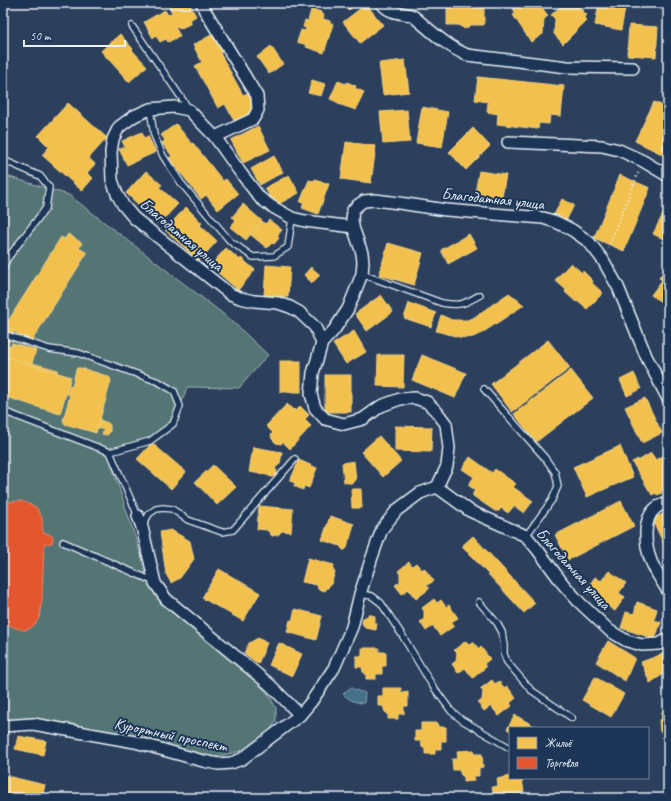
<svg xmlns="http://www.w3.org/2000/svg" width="671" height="801" viewBox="0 0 671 801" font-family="Caveat,sans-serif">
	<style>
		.green { fill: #547574; stroke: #9eb3b6 }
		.water { fill: #446f89; stroke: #86a3b5 }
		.homes { fill: #f2c14e; stroke: #efcf81 }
		.shops { fill: #e4572e; stroke: #e5856b }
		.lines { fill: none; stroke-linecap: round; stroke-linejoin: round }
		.lane-casing { stroke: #e8f1f8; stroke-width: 8 }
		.street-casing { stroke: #e8f1f8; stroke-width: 14 }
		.path { stroke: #e8f1f8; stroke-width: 2.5; stroke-dasharray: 1 3; stroke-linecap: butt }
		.lane { stroke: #1d3557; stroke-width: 5.5 }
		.street { stroke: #1d3557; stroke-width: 11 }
		.labels { text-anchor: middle; stroke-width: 4; stroke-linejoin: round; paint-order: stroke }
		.street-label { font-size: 16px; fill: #e8f1f8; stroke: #1d3557 }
	</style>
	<rect width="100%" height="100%" fill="#2c3f5c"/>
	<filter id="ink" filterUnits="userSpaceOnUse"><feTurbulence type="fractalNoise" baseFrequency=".025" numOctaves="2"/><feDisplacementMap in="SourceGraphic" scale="8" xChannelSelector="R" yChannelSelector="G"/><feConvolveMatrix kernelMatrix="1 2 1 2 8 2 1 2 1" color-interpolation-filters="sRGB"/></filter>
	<g filter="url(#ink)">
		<!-- green -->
		<path class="green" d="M3,175L69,195L231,320L268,355L239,388L187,387L175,424L153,441L108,454L150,582L159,599L256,681L269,695L276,708V721L266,737L241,751L215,757L135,740L3,724Z"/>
		<!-- water -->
		<path class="water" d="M351,687L355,690L365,693L364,703C356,703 349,700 343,694Z"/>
		<!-- homes -->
		<g class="homes">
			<path d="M173,3H180L181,5L184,3H189L196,16L190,20L192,23L179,29L178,26L175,27L180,36L168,42L166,39L160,42L156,36L153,38L144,22L165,10L168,15L172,13L169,6Z"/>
			<path d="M287,3H300L298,8Z"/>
			<path d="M342,3H357L349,10Z"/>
			<path d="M522,3H539L548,16L544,19L543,34L531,42L513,15L516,13L513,9Z"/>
			<path d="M564,3H575L587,15L584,18L586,21L563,44L554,34L555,19L551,15Z"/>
			<path d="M599,3H621L626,4L621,30L595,25Z"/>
			<path d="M366,4L383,25L360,43L343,22Z"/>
			<path d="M447,6L484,7V25H471L465,29L458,25H447Z"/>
			<path d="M311,10L315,11V10L321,12V14L324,15L323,19L330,21V23L333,24L324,53L306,47L307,45L297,42L301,30L305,31L306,28L303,27L305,20L308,21Z"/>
			<path d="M629,25L658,27L656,57L627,55Z"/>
			<path d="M215,33L225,51L220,53L243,95L248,93L257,110L235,122L225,104L218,108L195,66L202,62L193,45Z"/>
			<path d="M120,34L133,49L132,50L147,66L129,82L101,51Z"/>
			<path d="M271,46L283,64L269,74L257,57Z"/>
			<path d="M405,60L409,92L383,95L379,63Z"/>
			<path d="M478,77L564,86L561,116L550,115L549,124L539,123L538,129L497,124L498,114L487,112L488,102L475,100Z"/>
			<path d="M312,80L325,84L321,96L308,93Z"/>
			<path d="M338,81L346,84L347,82L356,86L355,88L364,92L356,110L338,104L337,102L330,99Z"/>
			<path d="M654,102L668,108V157L635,141Z"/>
			<path d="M68,103L107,138L89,158L95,164L87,173L93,178L82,191L42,155L49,147L38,136Z"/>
			<path d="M422,107L448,112L442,147L416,143Z"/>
			<path d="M407,110L410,142L383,144L380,112Z"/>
			<path d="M176,124L192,144L193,143L223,181L226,179L238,194L218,210L206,195L201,199L169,158L172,156L162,143L165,140L161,135Z"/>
			<path d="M258,126L270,150L243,163L231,140Z"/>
			<path d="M473,128L490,146L466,170L449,152Z"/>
			<path d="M142,132L144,138L148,136L156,152L127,165L119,149L125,147L122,141Z"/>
			<path d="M346,142L376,146L371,183L341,179Z"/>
			<path d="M274,156L283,172L260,185L251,169Z"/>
			<path d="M146,171L162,185L159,187L178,204L159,224L126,193Z"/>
			<path d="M479,171L506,175L501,203L474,199Z"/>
			<path d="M289,175L299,193L275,206L265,188Z"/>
			<path d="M620,175L650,188L624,251L594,238Z"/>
			<path d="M315,179L329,184L318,214L302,208L304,203L300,202L309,180L314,181Z"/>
			<path d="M562,199L574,205L566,221L554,215Z"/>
			<path d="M243,204L262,221L246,240L230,227L236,220L232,217Z"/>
			<path d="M186,207L202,223L200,225L217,241L199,261L165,230Z"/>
			<path d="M666,208L668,209V241L653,234Z"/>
			<path d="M269,220L282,230L277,236L279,238L274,244L272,243L267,248L251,235L262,221L265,224Z"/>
			<path d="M68,234L82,243L79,248L87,253L31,342L5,326L61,237L65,239Z"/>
			<path d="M469,234L477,248L448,264L441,250Z"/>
			<path d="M388,243L423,253L414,285L379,275Z"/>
			<path d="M226,248L240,260L241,258L255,270L238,290L210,266Z"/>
			<path d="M571,263L582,273L583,271L593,281L592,283L603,293L587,309L577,301L576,302L565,292L566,290L555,280Z"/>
			<path d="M266,265L290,267L288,297L264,296Z"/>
			<path d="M668,265V307L651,295L662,280L659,278Z"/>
			<path d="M311,267L320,275L312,283L304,275Z"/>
			<path d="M509,293L524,305L482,333L473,337L466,338L459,337L436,331L441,315L452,320H467L473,318Z"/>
			<path d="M381,295L393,312L367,331L355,314Z"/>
			<path d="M409,303L436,313L431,327L404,318Z"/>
			<path d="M5,326L14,331L7,345L3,344V330Z"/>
			<path d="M354,331L366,352L346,364L333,344Z"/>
			<path d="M548,340L570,368L512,412L491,384Z"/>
			<path d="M12,343L36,350L32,363L58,370L51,391L3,376V344L11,346Z"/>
			<path d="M378,355H404L403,387L377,386Z"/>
			<path d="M422,355L466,373L455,398L412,380Z"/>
			<path d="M3,356L71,377L60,414L3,396Z"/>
			<rect x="280" y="361" width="21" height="31"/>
			<path d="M77,368H81L107,376L110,378L111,381L96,433L65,424L63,421L70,395L67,394L70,385L72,386L76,370Z"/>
			<path d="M571,370L593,398L536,442L514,414Z"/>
			<path d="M634,373L641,389L627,396L620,380Z"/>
			<rect x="325" y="375" width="26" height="37"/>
			<path d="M645,398L662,433L642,443L625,407Z"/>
			<path d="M287,404L293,410L294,409L296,411L300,406L309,415L305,419L307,421H306L311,426L290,449L283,442L281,444L276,443L272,439L271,435L273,433L266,426Z"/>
			<path d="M100,420L108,423L110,425V432L107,435L102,434L104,430L97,428Z"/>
			<path d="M395,426L432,427L431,452L395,451Z"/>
			<path d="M379,436L401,461L383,477L361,452Z"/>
			<path d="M152,443L186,472L171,489L137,459Z"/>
			<path d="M620,446L633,477L587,497L573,467Z"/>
			<path d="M253,447L282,452L280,464L275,468L277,471L276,476L271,477L267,475L249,472Z"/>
			<path d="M651,453L656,460L665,455L668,460V487L661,491L662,493L657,495L656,493L652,495L632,462L638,459V461Z"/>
			<path d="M470,457L492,473L495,469L516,484L513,487L533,501L524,513L514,506L508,513L501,508L499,511H495L473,496V493L475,490L468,485L474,477L462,469Z"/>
			<path d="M299,460L317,468L309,488L304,486L303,490L294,486L295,483L290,481Z"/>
			<path d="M354,461L356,480L353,483H348L344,482L342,463Z"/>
			<path d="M213,465L236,487L217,505L195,482Z"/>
			<path d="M351,489H361L362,508H352Z"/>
			<path d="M621,501L634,526L568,560L555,535Z"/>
			<path d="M259,506L293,509L291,532L282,531L278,535L272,536L267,530L257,529Z"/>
			<path d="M668,512V553L652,519Z"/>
			<path d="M330,516L354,524L350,539H349L347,548L345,550H343L340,546L322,540Z"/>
			<path d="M171,530L190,541L194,559L180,578L171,583L166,574L160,532Z"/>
			<path d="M473,536L535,603L524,613L462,546Z"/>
			<path d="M308,558L334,565L333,571L335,572L331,584H330L328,588H326L324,591L318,589L317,585L302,582Z"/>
			<path d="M409,562L412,566L416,563L422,570L424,568L434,581L427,585L429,589L416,599L408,589L402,594L395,585L400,582V574L398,571Z"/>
			<path d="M219,569L260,593L243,621L202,598Z"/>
			<path d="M609,571L626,583L619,593L625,597L615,611L585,591L595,577L601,581Z"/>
			<path d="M434,599L437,603L441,600L446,607L449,605L458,618L451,622L454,626L440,636L433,626L426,631L420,622L424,619V611L422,608Z"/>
			<path d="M637,602L657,609L654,620L661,622L655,639L621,628L626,612L634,614Z"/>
			<path d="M295,609L322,616L316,640L287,632L290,620L292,621Z"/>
			<path d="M368,614L375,616V623H377L376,630L365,628L362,623L363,618L368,616Z"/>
			<path d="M258,638L267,643L258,664L244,653L249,643Z"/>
			<path d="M466,641L469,645L473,642L479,649L481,647L490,659L484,664L486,667L473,678L465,668L458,673L452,664L456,661L457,653L454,650Z"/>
			<path d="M608,641L635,658L625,681L596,662Z"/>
			<path d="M279,643L302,654L292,676L269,665Z"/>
			<path d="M362,648H379V652H386V666H382V674H376V679H366V674L363,672L362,667H356V656H362Z"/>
			<path d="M668,652V671L650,683L641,662Z"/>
			<path d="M595,677L624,694L611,717L582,700Z"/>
			<path d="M492,680L495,684L499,681L504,688L507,686L516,698L510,703L512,706L499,716L491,706L484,711L478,703L482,700L483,691L480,689Z"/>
			<path d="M383,688H401V692H408V706H404V714H398V719H388V714L385,712L383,706H378V696H383Z"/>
			<path d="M668,712V742H664L663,731L660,732L659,720L662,719L661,713Z"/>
			<path d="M515,715L536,727V728H510V731L507,729Z"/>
			<path d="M421,723H438V727H446V741H441V749H435V754H425V749L422,747L421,741H415V731H421Z"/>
			<path d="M18,736L46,741L43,755L15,749Z"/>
			<path d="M474,750L475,754H482L483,767L479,768V776H473L474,781L464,782V777L461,775L459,770H453L452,759H458L457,751Z"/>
			<path d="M3,775L45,785L42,798H3Z"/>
			<path d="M510,776V778H514V780L522,779L524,792L520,793V798H500V797L494,798L492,787L498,786L497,779Z"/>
		</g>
		<!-- shops -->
		<path class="shops" d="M22,501L36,507L39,512L42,518L43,533L49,534L53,537V539L52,543L44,544L42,600L39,618L35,624L31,628L25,630L19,629L3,623V502Z"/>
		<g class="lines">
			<!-- lane casing -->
			<g class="lane-casing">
				<g id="lane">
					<path d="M132,26L189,109"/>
					<path d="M150,109L154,135L163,156L181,183L230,241L253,257L274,256L288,247L292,218"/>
					<path d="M3,160L40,176L49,187L46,208L7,259L3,269"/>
					<path d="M362,274L442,303C461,306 464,304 480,295"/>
					<path d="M3,334L49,349L78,353L159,382L174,391L180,406L173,424L150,441L110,452L138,516"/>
					<path d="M484,389L545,458L555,472L558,486L552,500L526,536"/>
					<path d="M3,411L110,452"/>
					<path d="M142,527L149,514L156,509L163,508L172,509L188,520L222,532L233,530L295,459"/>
					<path d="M63,542L155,582"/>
					<path d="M360,594L372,596L381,603L402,635L432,685L451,711L462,720L510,748"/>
					<path d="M479,602L497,623L502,632L504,646V654L507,662L531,690L572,718"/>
				</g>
			</g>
			<!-- street casing -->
			<g class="street-casing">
				<g id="street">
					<path d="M202,3L204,9L257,96L258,110L253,119L215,137"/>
					<path d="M381,3C384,6 387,10 392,11C399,14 406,13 413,16C430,30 446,46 467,55L567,67L633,68"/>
					<path d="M508,142L602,146L619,150L643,161L668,176"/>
					<path d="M322,343L315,327L299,312L290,307L278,303L254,301L240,298L230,294L134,218L123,205L117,194L112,180L111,152L113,139L119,127L134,116L150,109L174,107L189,110L215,137L240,172L260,198L271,206L292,218L305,221L353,227"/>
					<path d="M437,487L470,511L526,536L537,549L563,584L579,602L610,631L627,641L642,645L659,644L668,639"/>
					<path d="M668,503C664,504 659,505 656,508C642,519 645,546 651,561C655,571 662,582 668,591"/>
					<path d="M138,516L142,527L155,583L166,599L269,684L300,715"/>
					<path d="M3,726L33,724L135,742L203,761L218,764L231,763L242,759L300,715L311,702L334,668L352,627L360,594L371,560L382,529L397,510L420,493L437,487L447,466L449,448L446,424L437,412L427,402L415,398L400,399L381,406L363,419L344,424L325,419L315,408L311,394L313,373L322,343L334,330L348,309L362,274L363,262L362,253L353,227L352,219L353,210L358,205L364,201L375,200L399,203L446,210L543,218L556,222L572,230L589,242L603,260L618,287L646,356L668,399"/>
				</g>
			</g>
			<!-- path -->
			<path class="path" d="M608,248L639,171"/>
			<!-- lane -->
			<use href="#lane" class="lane"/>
			<!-- street -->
			<use href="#street" class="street"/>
		</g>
	</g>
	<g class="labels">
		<!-- street labels -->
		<g class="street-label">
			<text transform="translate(493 198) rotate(6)" y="6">Благодатная улица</text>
			<text transform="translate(182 234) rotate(40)" y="6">Благодатная улица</text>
			<text transform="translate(574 568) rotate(48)" y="6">Благодатная улица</text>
			<text transform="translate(171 734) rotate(12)" y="6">Курортный проспект</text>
		</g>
	</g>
	<!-- margin -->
	<rect width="671" height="801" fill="none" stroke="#1d3557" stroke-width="16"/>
	<rect x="8" y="8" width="655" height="785" fill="none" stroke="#e8f1f8" stroke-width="1.5" filter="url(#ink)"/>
	<!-- legend -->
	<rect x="509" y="727" width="140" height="52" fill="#1d3557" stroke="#6e8097"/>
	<rect x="517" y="737" width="20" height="12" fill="#f2c14e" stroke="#6e8097"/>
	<text x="545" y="747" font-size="12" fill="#e8f1f8">Жильё</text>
	<rect x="517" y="757" width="20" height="12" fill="#e4572e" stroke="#6e8097"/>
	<text x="545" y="767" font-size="12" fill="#e8f1f8">Торговля</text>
	<!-- scale -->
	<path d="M24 40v6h101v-6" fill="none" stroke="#e8f1f8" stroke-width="2"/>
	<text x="30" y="40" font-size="12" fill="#e8f1f8" stroke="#1d3557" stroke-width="3" paint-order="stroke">50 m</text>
</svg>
